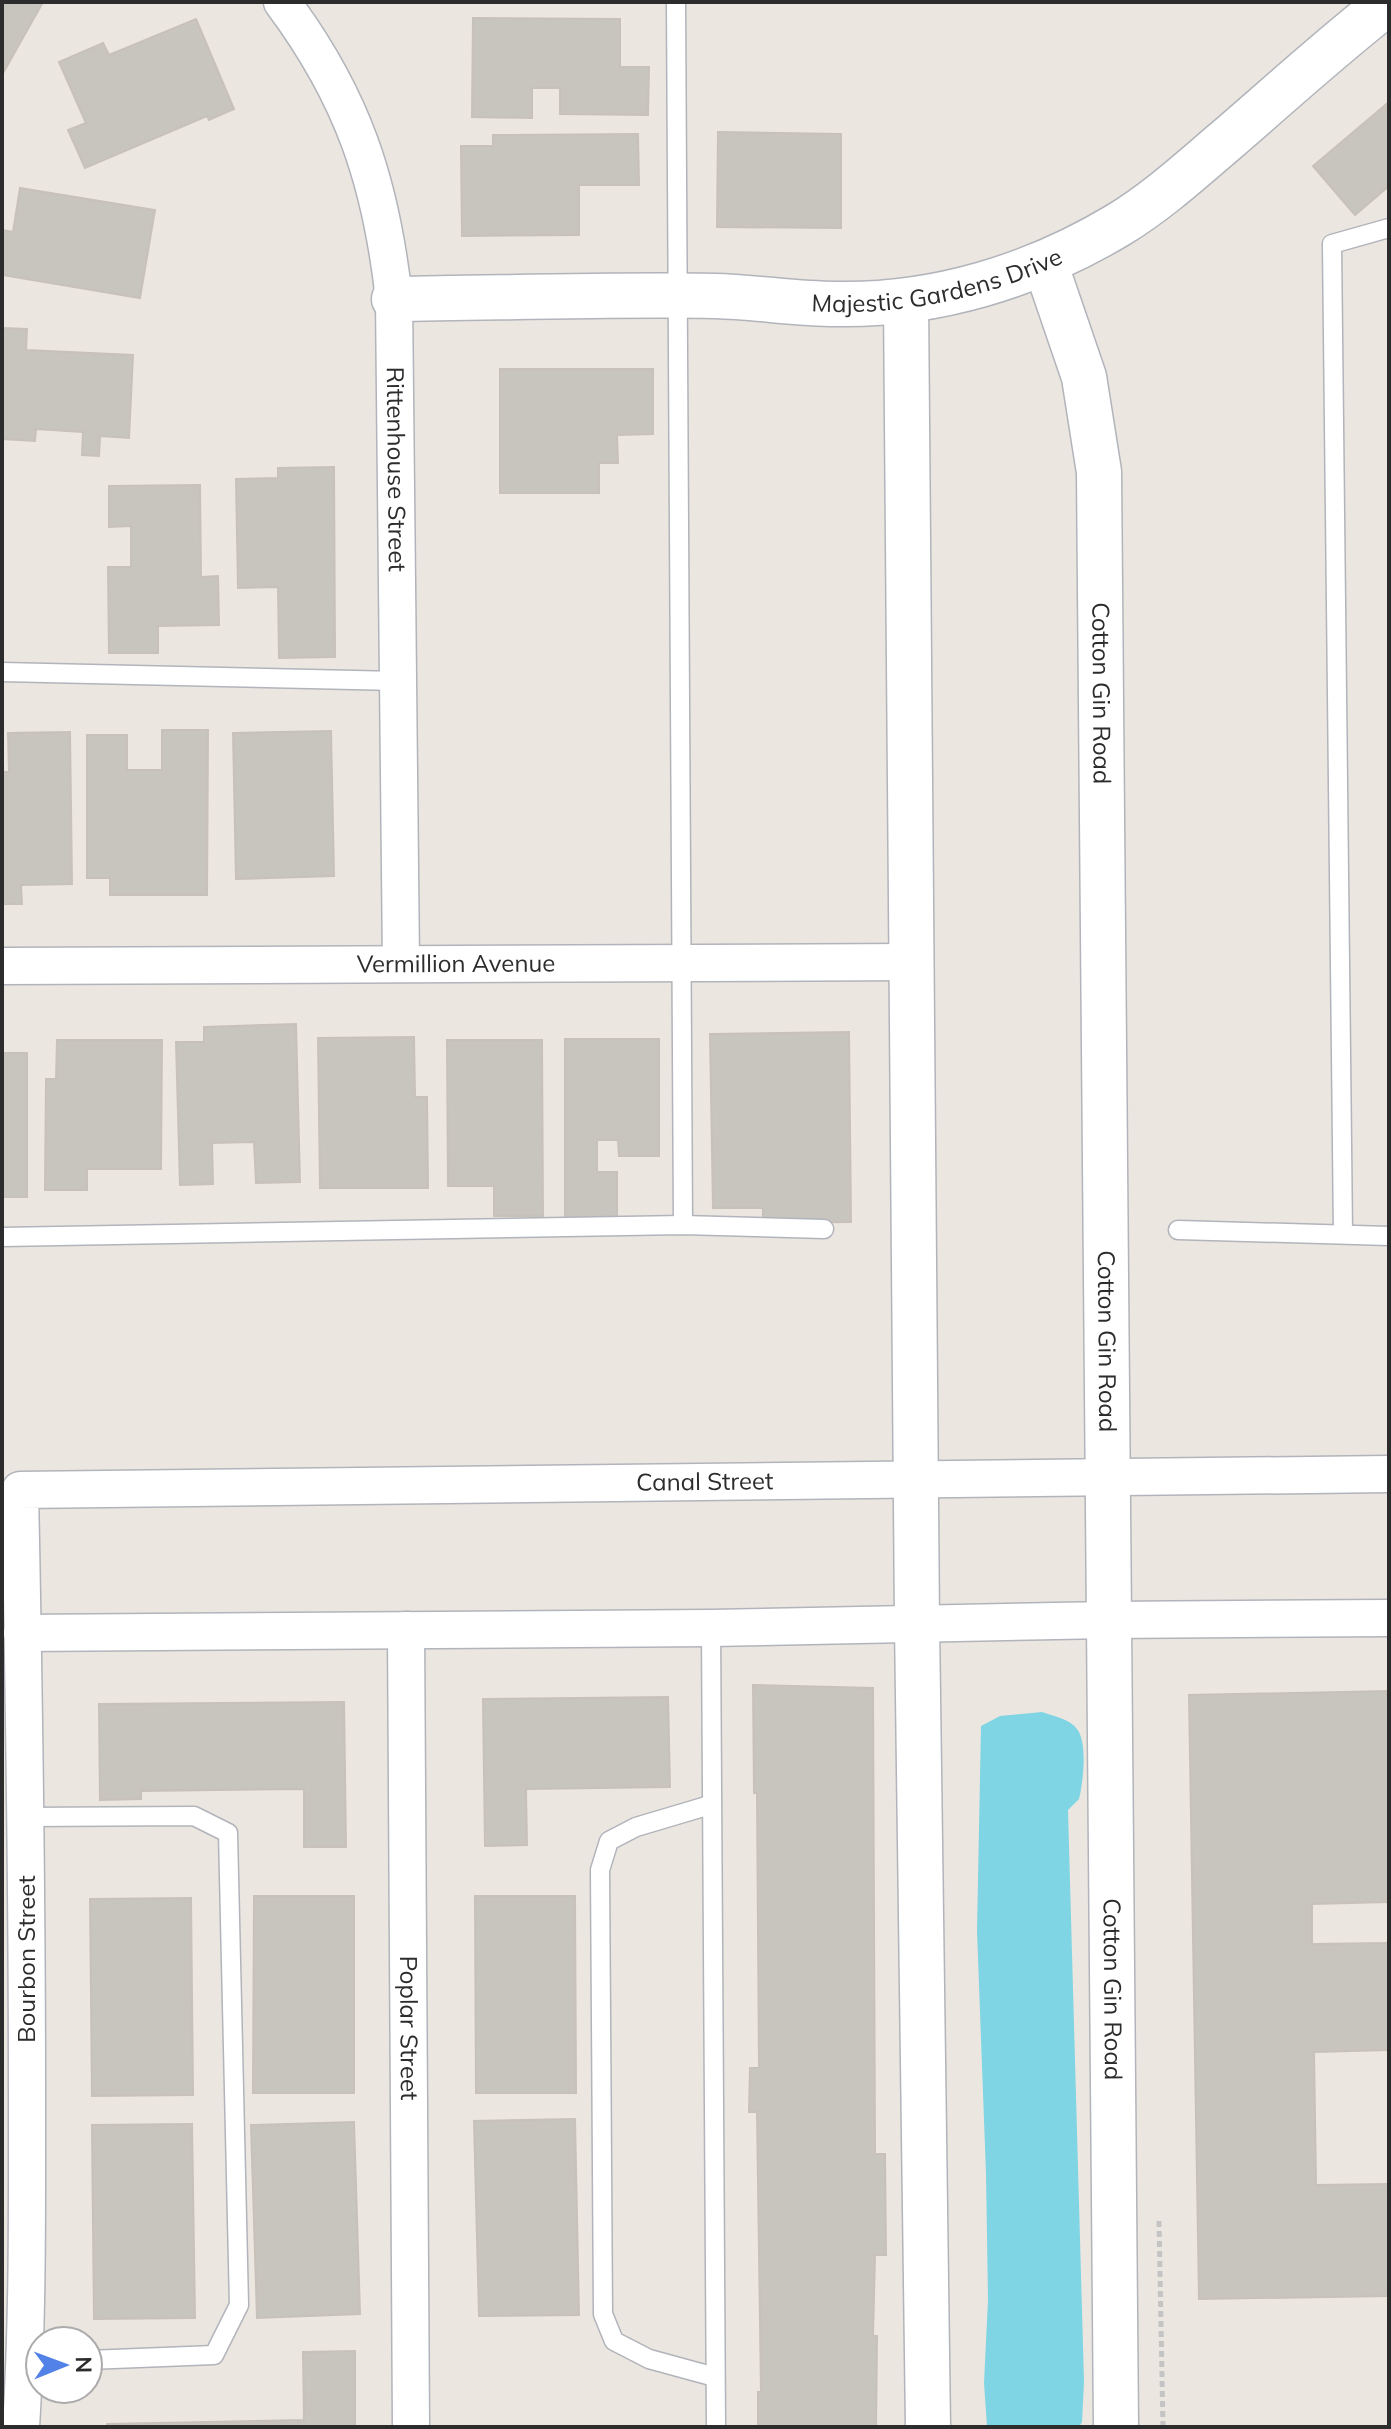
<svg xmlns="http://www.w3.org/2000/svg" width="1391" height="2429" viewBox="0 0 1391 2429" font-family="Mulish,sans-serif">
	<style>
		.water { fill: #7fd5e3 }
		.building { fill: #c8c4be; stroke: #c8c1ba; stroke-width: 2 }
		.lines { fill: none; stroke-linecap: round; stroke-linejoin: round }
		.lane-casing { stroke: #b1b4bb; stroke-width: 21 }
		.street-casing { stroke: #b1b4bb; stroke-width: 39 }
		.secondary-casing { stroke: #b1b4bb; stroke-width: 47 }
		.path { stroke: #c4c4c4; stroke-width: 5; stroke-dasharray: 6 4; stroke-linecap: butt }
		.lane { stroke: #fff; stroke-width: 18 }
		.street { stroke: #fff; stroke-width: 36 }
		.secondary { stroke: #fff; stroke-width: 44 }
		.labels { text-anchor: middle; stroke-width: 6; stroke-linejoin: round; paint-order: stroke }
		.street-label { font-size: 24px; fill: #2c2c2c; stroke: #fff }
	</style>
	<rect width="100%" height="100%" fill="#ece6e0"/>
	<!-- water -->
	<path class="water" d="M1042,1712C1053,1716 1070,1719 1077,1729C1088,1743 1083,1783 1079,1799L1068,1810L1084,2382L1082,2422L1079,2427H987L984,2383L988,2300L986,2174L977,1931L981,1726L1000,1716Z"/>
	<!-- building -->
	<g class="building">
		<path d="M2,2H43L2,75Z"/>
		<path d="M473,18L620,19V67H649L648,115L560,114V88H532V118L472,117Z"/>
		<path d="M196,19L234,109L209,120L207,116L85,168L68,130L86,123L59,62L103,43L109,55Z"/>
		<path d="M1389,102V186L1355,215L1313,166Z"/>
		<path d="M718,132L841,134V228L717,227Z"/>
		<path d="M638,134L639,185H579V235L462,236L461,146H493V135Z"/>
		<path d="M20,188L155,210L140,298L2,275V230L13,232Z"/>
		<path d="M2,328L27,329L26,350L133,355L129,438L100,436L99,456L82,455L83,432L36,429L35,441L2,439Z"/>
		<path d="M500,369H653V434L617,435L618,463H599V493H500Z"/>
		<path d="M334,467L335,657L279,658L278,587L238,588L236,479L278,478V468Z"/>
		<path d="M200,485L201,577L218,576L219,625L158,626V653H109L108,567H131V526L109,527V486Z"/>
		<path d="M162,730H208L207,895H110V878H87V735H127V770H162Z"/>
		<path d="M331,731L334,876L236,879L233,733Z"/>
		<path d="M70,732L72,884L21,885L22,904H2V772H9L8,733Z"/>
		<path d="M296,1024L300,1182L256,1183L254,1142L212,1143L213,1184L180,1185L176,1042H204V1027Z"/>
		<path d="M849,1032L851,1222L763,1223V1208H713L710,1034Z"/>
		<path d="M414,1037L415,1097H427L428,1188H320L318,1038Z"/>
		<path d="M565,1039H659V1156H619L618,1140H597V1172H617V1219H565Z"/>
		<path d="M57,1040H162L161,1169H87V1190H45L46,1079H56Z"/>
		<path d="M447,1040H542L543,1216H494V1186H448Z"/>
		<rect x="2" y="1053" width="25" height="144"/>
		<path d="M753,1685L873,1688L875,2154H885L886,2255H875L873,2336H877L876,2427H758V2392H761L757,2112H749L750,2068H759L757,1793H754Z"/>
		<path d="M1389,1691V1902L1312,1904V1944L1389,1943V2050L1314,2052L1316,2185L1389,2184V2296L1199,2299L1189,1695Z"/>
		<path d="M668,1697L670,1787L526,1789L527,1845L485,1846L483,1699Z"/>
		<path d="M344,1702L346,1847H304V1789L141,1791V1799L100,1800L99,1704Z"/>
		<path d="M254,1896H354V2093H253Z"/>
		<path d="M475,1896H575L576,2093H476Z"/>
		<path d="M191,1898L193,2095L92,2096L90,1899Z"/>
		<path d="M575,2119L579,2315L479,2316L474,2121Z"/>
		<path d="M354,2122L360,2314L257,2318L251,2125Z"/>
		<path d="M192,2124L195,2318L94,2319L92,2125Z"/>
		<path d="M355,2351V2427H107V2424L304,2420L303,2352Z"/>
	</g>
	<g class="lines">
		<!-- lane casing -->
		<g class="lane-casing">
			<g id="lane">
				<path d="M676,2L683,1225"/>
				<path d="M2,672L398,681"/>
				<path d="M1178,1230L1389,1236"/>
				<path d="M1343,1234L1332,244L1389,228"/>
				<path d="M2,1237L683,1225L824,1229"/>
				<path d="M711,1628L716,2427"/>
				<path d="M710,1805L636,1827L609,1841L600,1870L603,2314L614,2341L649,2359L715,2377"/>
				<path d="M27,1817L194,1816L228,1833L239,2305L214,2355L88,2360"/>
			</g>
		</g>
		<!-- street casing -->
		<g class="street-casing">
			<g id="street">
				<path id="s1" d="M282,2C353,97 381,182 394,299L401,963"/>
				<path id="s2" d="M2,966L912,962"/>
				<path id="s3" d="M406,1630L411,2427"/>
				<path d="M22,1633L711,1628L1108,1620L1389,1618"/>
				<path id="s4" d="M21,2427C28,2316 27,2206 27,2095C27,1893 24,1692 20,1490L1389,1474"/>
			</g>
		</g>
		<!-- secondary casing -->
		<g class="secondary-casing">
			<g id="secondary">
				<path id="s5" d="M1045,263L1084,377L1099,472L1116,2427"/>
				<path id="s6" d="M394,299C501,298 608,294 715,296C756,297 796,304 836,304C935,306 1033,276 1118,225C1156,202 1189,172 1223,143C1278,96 1332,46 1389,2"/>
				<path d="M906,301L917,1623L928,2427"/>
			</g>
		</g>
		<!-- path -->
		<path class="path" d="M1159,2221L1163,2427"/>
		<!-- lane -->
		<use href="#lane" class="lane"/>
		<!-- street -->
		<use href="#street" class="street"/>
		<!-- secondary -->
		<use href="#secondary" class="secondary"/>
	</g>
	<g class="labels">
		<!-- street labels -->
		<g class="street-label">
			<text dy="8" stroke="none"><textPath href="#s6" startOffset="546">Majestic Gardens Drive</textPath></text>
			<text dy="8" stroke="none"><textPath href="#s1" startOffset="492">Rittenhouse Street</textPath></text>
			<text dy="8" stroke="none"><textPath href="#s5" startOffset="438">Cotton Gin Road</textPath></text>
			<text dy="8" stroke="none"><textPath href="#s2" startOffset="454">Vermillion Avenue</textPath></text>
			<text dy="8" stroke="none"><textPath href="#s5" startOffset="1086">Cotton Gin Road</textPath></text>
			<text dy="8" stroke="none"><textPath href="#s4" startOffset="1622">Canal Street</textPath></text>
			<text transform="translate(27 1959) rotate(-90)" y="8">Bourbon Street</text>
			<text dy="8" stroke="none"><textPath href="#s5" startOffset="1734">Cotton Gin Road</textPath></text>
			<text dy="8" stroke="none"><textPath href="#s3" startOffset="398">Poplar Street</textPath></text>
		</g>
	</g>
	<!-- border -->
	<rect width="1391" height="2429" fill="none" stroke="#2c2c2c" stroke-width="8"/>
	<!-- north arrow -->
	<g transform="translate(64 2365) rotate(89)"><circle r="38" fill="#ffffff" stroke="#ababab" stroke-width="2"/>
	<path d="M0-6L14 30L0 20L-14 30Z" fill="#5281e7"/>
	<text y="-12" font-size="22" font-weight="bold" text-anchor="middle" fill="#2c2c2c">N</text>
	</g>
</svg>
